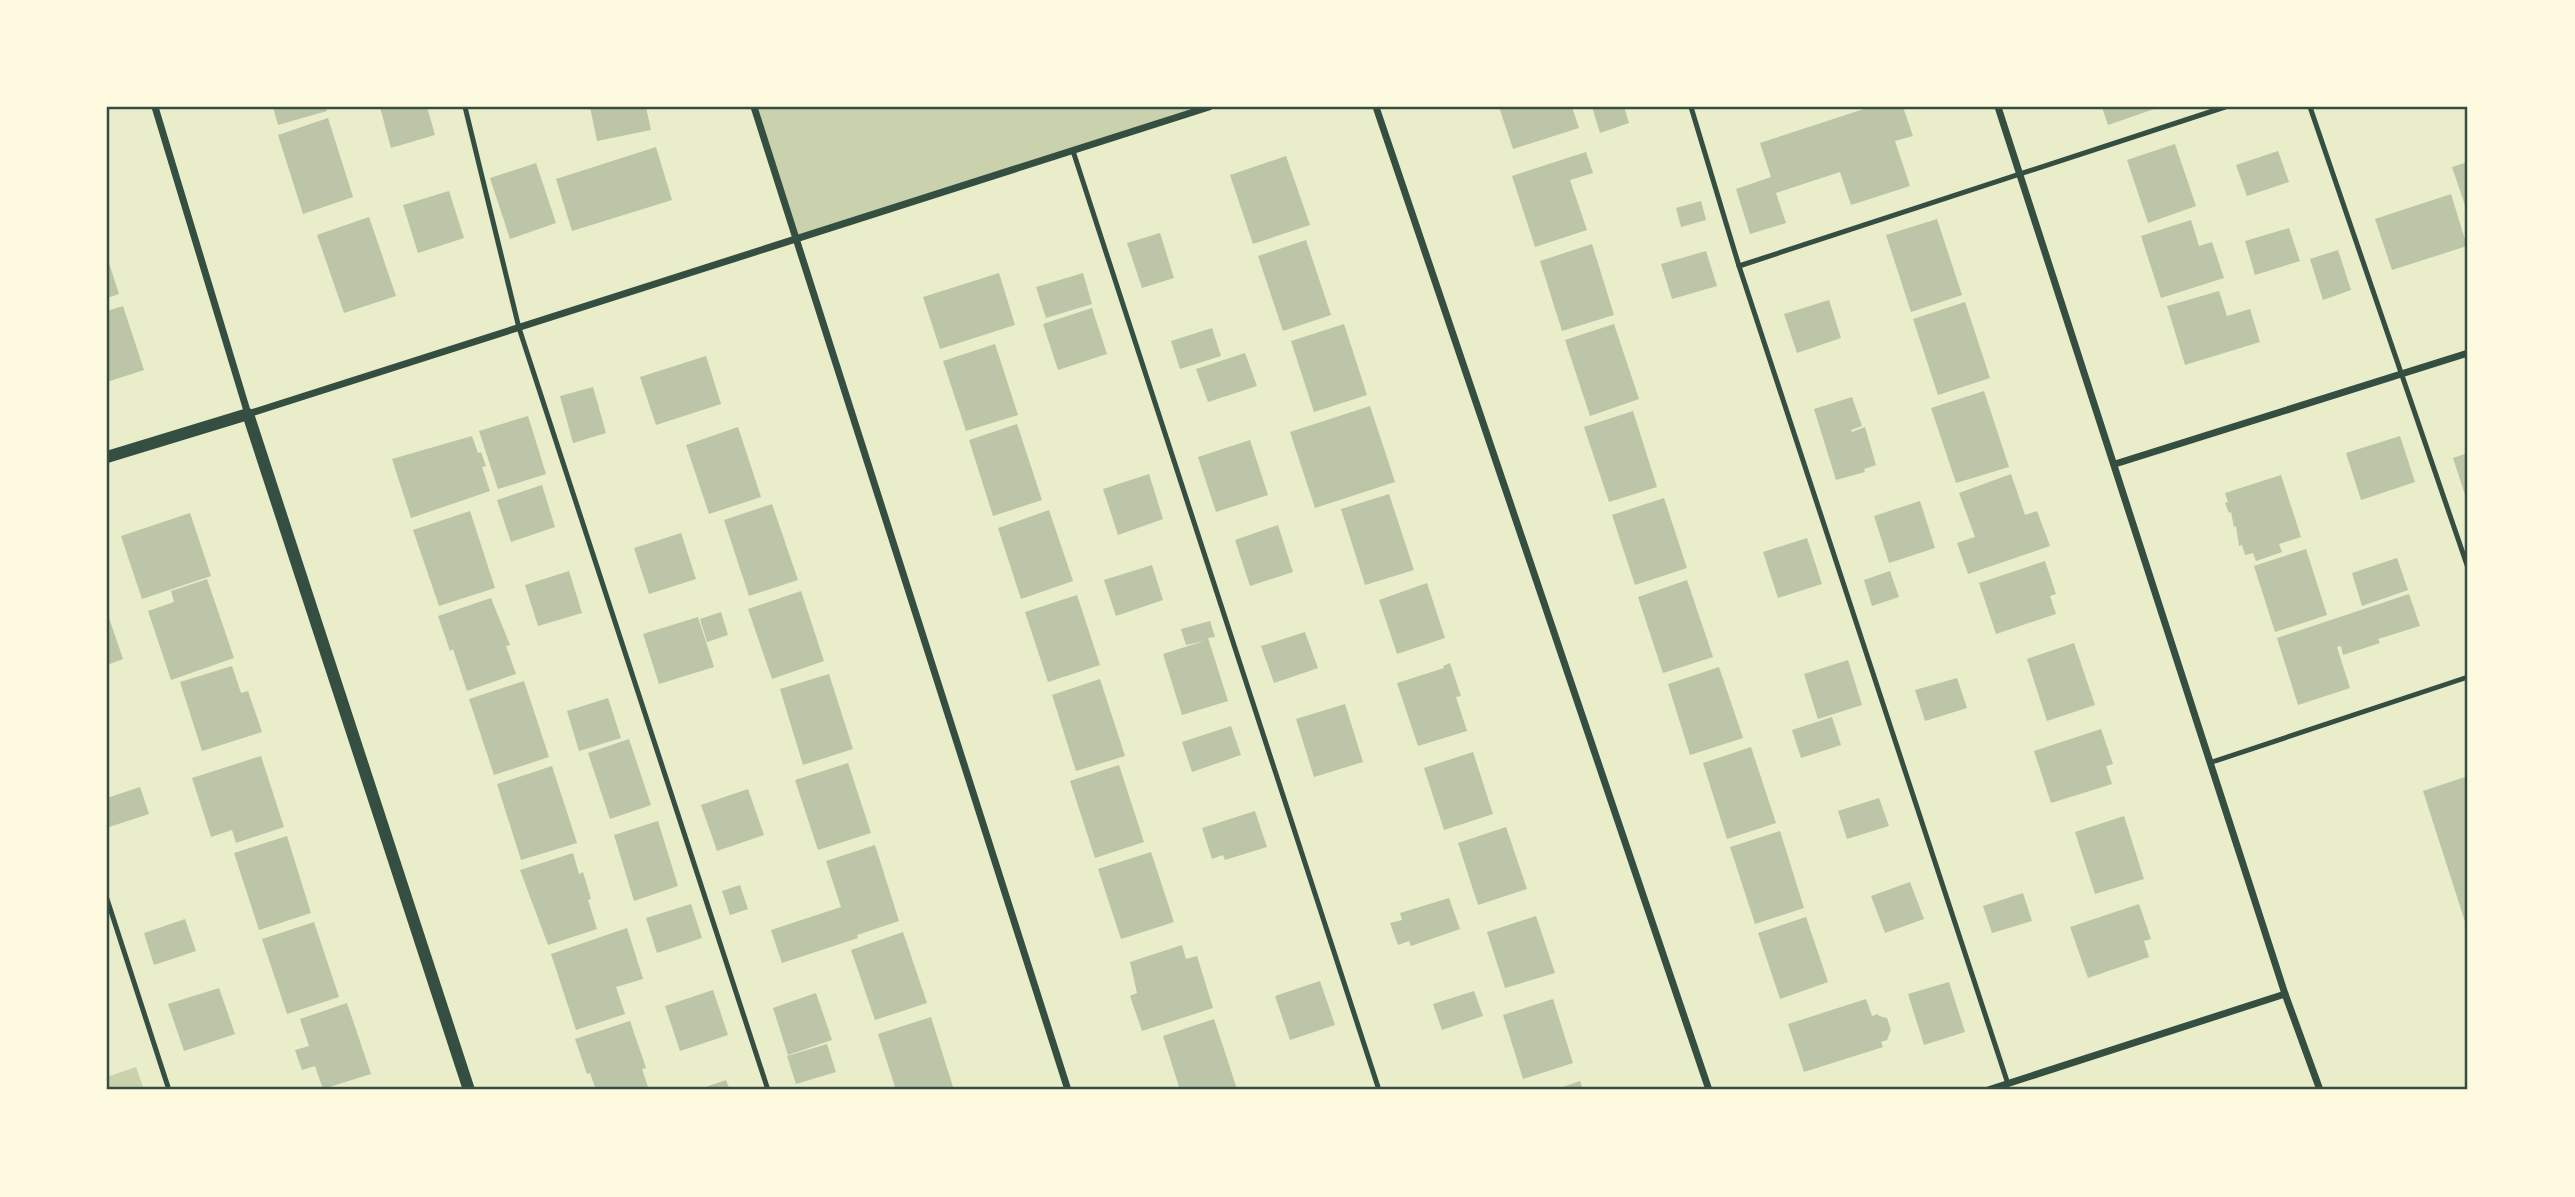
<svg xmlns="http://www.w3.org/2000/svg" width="2575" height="1197" viewBox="0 0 2575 1197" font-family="Barlow,sans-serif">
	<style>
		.green { fill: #cad2ad }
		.building { fill: #bcc5a7 }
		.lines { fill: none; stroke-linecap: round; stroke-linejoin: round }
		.service { stroke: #344e41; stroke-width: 5 }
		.minor { stroke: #344e41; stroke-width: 7 }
		.tertiary { stroke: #344e41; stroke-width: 12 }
		.neatline { fill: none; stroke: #344e41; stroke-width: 2.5 }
	</style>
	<rect width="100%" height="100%" fill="#e9edc9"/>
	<!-- green -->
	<g class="green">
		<path d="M754,107H1209L796,240Z"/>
		<path d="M136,1067L144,1090H107V1077Z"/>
	</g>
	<!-- building -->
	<g class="building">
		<path d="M273,107H326L327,111L278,125Z"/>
		<path d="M380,107H427L435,135L391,148Z"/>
		<path d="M590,107H646L651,130L597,141Z"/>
		<path d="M1499,107H1572L1579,128L1513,149Z"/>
		<path d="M1592,107H1624L1629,123L1600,133Z"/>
		<path d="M1870,107H1903L1913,136L1895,141L1910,186L1851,205L1840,172L1776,193L1786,223L1750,234L1736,189L1771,177L1760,143Z"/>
		<path d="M2102,107H2160L2108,125Z"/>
		<path d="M328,118L353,197L303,214L278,135Z"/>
		<path d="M2175,144L2196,206L2148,223L2127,160Z"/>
		<path d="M656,147L672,200L572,231L556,179Z"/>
		<path d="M2278,151L2289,182L2247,196L2236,165Z"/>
		<path d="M1586,152L1593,173L1570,180L1587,230L1535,247L1512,176Z"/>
		<path d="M1286,156L1310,225L1253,244L1230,175Z"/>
		<path d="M2468,162V214L2452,167Z"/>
		<path d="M536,163L556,223L510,239L490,178Z"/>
		<path d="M449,191L464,238L418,253L403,205Z"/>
		<path d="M2451,194L2467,246L2392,270L2375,219Z"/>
		<path d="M1701,201L1706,220L1681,227L1676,208Z"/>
		<path d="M369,217L396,296L344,313L317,235Z"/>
		<path d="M1937,219L1962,295L1911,312L1886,235Z"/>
		<path d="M2191,220L2199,246L2212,242L2224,278L2161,298L2141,236Z"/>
		<path d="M2289,228L2300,261L2255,275L2245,241Z"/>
		<path d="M1160,233L1174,278L1142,288L1127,243Z"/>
		<path d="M1306,240L1331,315L1283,331L1258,256Z"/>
		<path d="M1592,244L1614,315L1562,331L1540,261Z"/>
		<path d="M2338,250L2351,290L2323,300L2310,259Z"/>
		<path d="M1706,251L1717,286L1672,299L1661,264Z"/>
		<path d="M107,257L119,294L107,298Z"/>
		<path d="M999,273L1015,325L940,349L923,297Z"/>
		<path d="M1083,273L1092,304L1046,318L1036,287Z"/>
		<path d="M2219,291L2227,316L2250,309L2260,342L2185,365L2167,306Z"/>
		<path d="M1829,300L1841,338L1797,353L1784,314Z"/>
		<path d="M1965,302L1990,378L1938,395L1913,319Z"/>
		<path d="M123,306L144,370L107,382V311Z"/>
		<path d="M1092,308L1107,354L1058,370L1043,324Z"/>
		<path d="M1344,324L1367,395L1314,412L1291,341Z"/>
		<path d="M1614,324L1639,399L1590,416L1565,340Z"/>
		<path d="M1212,328L1221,356L1180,369L1171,341Z"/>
		<path d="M995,344L1018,415L966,431L943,361Z"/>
		<path d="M1245,353L1257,386L1208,402L1196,369Z"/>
		<path d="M706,356L721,404L656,425L640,377Z"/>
		<path d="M593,387L606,433L573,443L560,396Z"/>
		<path d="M1984,391L2009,467L1956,483L1931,408Z"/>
		<path d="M1852,397L1862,426L1851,430L1852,432L1865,427L1876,465L1864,469L1865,472L1836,480L1814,409Z"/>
		<path d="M1370,406L1395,482L1315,508L1290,432Z"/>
		<path d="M1633,411L1657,487L1609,502L1584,427Z"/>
		<path d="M528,416L546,474L498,489L479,431Z"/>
		<path d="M1017,424L1042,500L993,516L969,440Z"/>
		<path d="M738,427L761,497L709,514L686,445Z"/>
		<path d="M472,436L478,453L481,452L486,466L482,467L490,491L411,518L392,459Z"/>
		<path d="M2400,436L2415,482L2361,500L2346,453Z"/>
		<path d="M1250,440L1268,495L1216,512L1198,457Z"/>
		<path d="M2468,453V504L2453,458Z"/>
		<path d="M1149,474L1163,519L1118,535L1103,489Z"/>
		<path d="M2011,474L2025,515L2037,511L2050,546L1968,574L1957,543L1975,537L1959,493Z"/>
		<path d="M2281,475L2301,537L2279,544L2282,552L2256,561L2253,553L2245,555L2242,545L2239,546L2236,526L2234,527L2231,512L2229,513L2225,503L2228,502L2225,493Z"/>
		<path d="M542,485L555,527L511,542L497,500Z"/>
		<path d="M1389,494L1414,570L1365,585L1341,509Z"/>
		<path d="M1664,498L1687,568L1635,585L1612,515Z"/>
		<path d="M1920,501L1935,548L1889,563L1874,516Z"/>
		<path d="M772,504L798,580L749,596L724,520Z"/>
		<path d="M1049,510L1073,581L1021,599L998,528Z"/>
		<path d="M470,511L495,588L439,606L413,530Z"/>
		<path d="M190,513L211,576L142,599L121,536Z"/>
		<path d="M1278,525L1293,572L1250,586L1235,540Z"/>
		<path d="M681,533L696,579L649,594L634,548Z"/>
		<path d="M1807,538L1822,584L1778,598L1763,552Z"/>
		<path d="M2306,549L2327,615L2275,632L2254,566Z"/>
		<path d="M2397,558L2408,590L2362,606L2352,573Z"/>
		<path d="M2045,561L2056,594L2050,596L2056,614L1996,634L1979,583Z"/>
		<path d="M1152,565L1163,600L1116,616L1104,580Z"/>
		<path d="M569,571L582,613L538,626L525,585Z"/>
		<path d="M1890,571L1899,597L1872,606L1864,580Z"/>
		<path d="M207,579L234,658L171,680L148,611L174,602L171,591Z"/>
		<path d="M1687,580L1713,657L1663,673L1638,597Z"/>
		<path d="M1427,583L1445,638L1397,654L1379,600Z"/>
		<path d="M801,591L824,661L772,679L748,609Z"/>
		<path d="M2409,594L2420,626L2378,639L2380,643L2343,655L2341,646L2337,647L2350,688L2298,705L2277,638Z"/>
		<path d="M1077,595L1100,665L1048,682L1025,612Z"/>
		<path d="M491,598L510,645L506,646L516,674L467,691L453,649L450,651L438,616Z"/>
		<path d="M107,612L123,659L107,665Z"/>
		<path d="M721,612L728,635L707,642L700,619Z"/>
		<path d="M698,617L714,667L659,684L643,634Z"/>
		<path d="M1210,621L1215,637L1208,638L1228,701L1182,715L1163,654L1204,641L1186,645L1181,629Z"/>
		<path d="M1305,632L1318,668L1274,683L1261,646Z"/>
		<path d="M2074,643L2095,705L2047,721L2027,659Z"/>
		<path d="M1848,660L1862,705L1818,719L1804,674Z"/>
		<path d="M1450,663L1461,696L1456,697L1467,731L1418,746L1397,683L1444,668L1443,666Z"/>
		<path d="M232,666L241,693L248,691L262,732L202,751L180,682Z"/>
		<path d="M1719,667L1743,738L1690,755L1668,684Z"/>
		<path d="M829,674L853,749L803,765L780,689Z"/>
		<path d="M1957,678L1967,708L1925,721L1915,690Z"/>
		<path d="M1100,679L1125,756L1076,771L1052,695Z"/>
		<path d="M524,681L549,757L494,775L469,699Z"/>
		<path d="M608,698L621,738L579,751L567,711Z"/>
		<path d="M1345,704L1363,762L1314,777L1296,719Z"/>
		<path d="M1832,717L1841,745L1801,758L1792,730Z"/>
		<path d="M1231,726L1241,755L1192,772L1182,742Z"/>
		<path d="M2101,729L2113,764L2106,766L2112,784L2051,803L2034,751Z"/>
		<path d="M629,739L651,805L610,819L588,753Z"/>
		<path d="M1751,747L1776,823L1727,839L1703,763Z"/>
		<path d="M1473,752L1493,814L1444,830L1424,768Z"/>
		<path d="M261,756L284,827L236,843L232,830L211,837L192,778Z"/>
		<path d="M848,763L871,833L818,850L795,780Z"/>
		<path d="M1119,765L1144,842L1095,858L1070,781Z"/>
		<path d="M552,766L577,843L521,860L497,784Z"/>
		<path d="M2468,776V931L2423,791Z"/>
		<path d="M140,787L149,814L109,827L107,798Z"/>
		<path d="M748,789L764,835L717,851L701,805Z"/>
		<path d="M1879,798L1889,826L1847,839L1838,811Z"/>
		<path d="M1255,811L1267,847L1225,860L1223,855L1212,859L1202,828Z"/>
		<path d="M2124,816L2144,879L2095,894L2075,832Z"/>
		<path d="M658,821L678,886L634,901L614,835Z"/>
		<path d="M1506,827L1527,889L1478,905L1458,843Z"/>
		<path d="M1780,831L1804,908L1755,924L1730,847Z"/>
		<path d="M287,836L311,913L259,930L234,853Z"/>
		<path d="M875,845L899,921L857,935L858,938L782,963L771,930L841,907L826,861Z"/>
		<path d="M1151,852L1174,922L1121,939L1098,869Z"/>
		<path d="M573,853L579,874L583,872L591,899L588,900L597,929L548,945L520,870Z"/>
		<path d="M1910,882L1924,919L1885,933L1871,896Z"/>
		<path d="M740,885L748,909L730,915L722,891Z"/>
		<path d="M2023,893L2032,921L1992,933L1983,906Z"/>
		<path d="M1449,898L1460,929L1411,946L1409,941L1398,945L1390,923L1402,920L1400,913Z"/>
		<path d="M691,904L702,938L657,953L646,918Z"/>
		<path d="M2139,904L2151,939L2144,941L2149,957L2088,978L2070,927Z"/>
		<path d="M1536,916L1555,973L1505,988L1487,932Z"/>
		<path d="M1806,917L1828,982L1780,999L1758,933Z"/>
		<path d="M185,919L196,951L154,965L144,933Z"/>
		<path d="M314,922L339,997L287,1014L262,939Z"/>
		<path d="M627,928L643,979L616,987L625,1014L576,1030L551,954Z"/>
		<path d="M903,932L927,1003L875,1020L851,950Z"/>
		<path d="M1182,945L1186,959L1197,956L1213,1008L1142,1031L1130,996L1137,993L1130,962Z"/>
		<path d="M1320,981L1335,1025L1290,1040L1275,996Z"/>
		<path d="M1949,982L1965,1032L1924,1045L1908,994Z"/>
		<path d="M219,988L235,1034L184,1051L168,1004Z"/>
		<path d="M713,990L728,1035L680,1051L665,1006Z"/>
		<path d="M1474,991L1483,1016L1442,1030L1433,1004Z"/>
		<path d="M816,993L832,1040L788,1055L773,1008Z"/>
		<path d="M1553,999L1573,1063L1523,1079L1503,1015Z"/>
		<path d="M1866,999L1872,1016L1878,1014L1879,1016L1887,1018L1891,1030L1887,1040L1881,1042L1883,1047L1804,1072L1788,1024Z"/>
		<path d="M347,1003L371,1074L323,1089L315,1066L302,1070L295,1050L309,1046L300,1019Z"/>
		<path d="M931,1017L953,1087L944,1090H896L878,1034Z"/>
		<path d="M1214,1019L1237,1089L1180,1090L1163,1036Z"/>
		<path d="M630,1021L646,1068L642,1069L649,1090H596L590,1073L587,1074L575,1039Z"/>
		<path d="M827,1044L836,1072L796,1084L787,1056Z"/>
		<path d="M726,1080L730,1090H697Z"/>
		<path d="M1580,1081L1583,1090H1554Z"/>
	</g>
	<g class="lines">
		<!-- service -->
		<g class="service">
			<path d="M465,107L519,328L768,1090"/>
			<path d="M1691,107L1739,266L2008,1084"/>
			<path d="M2310,107L2468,568"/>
			<path d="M1073,151L1379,1090"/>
			<path d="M1739,266L2225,107"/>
			<path d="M2212,762L2468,677"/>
			<path d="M107,899L169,1090"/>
		</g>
		<!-- minor -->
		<g class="minor">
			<path d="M155,107L248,414L1209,107"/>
			<path d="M754,107L1068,1090"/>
			<path d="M1376,107L1709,1090"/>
			<path d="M1998,107L2285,994L2320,1090"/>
			<path d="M2115,464L2468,353"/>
			<path d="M1988,1090L2285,994"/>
		</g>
		<!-- tertiary -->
		<path class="tertiary" d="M107,457L248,414L469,1090"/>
	</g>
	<!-- border -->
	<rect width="2575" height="1197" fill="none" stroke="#fefae0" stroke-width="217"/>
	<rect x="108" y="108" width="2358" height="980" class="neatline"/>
</svg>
